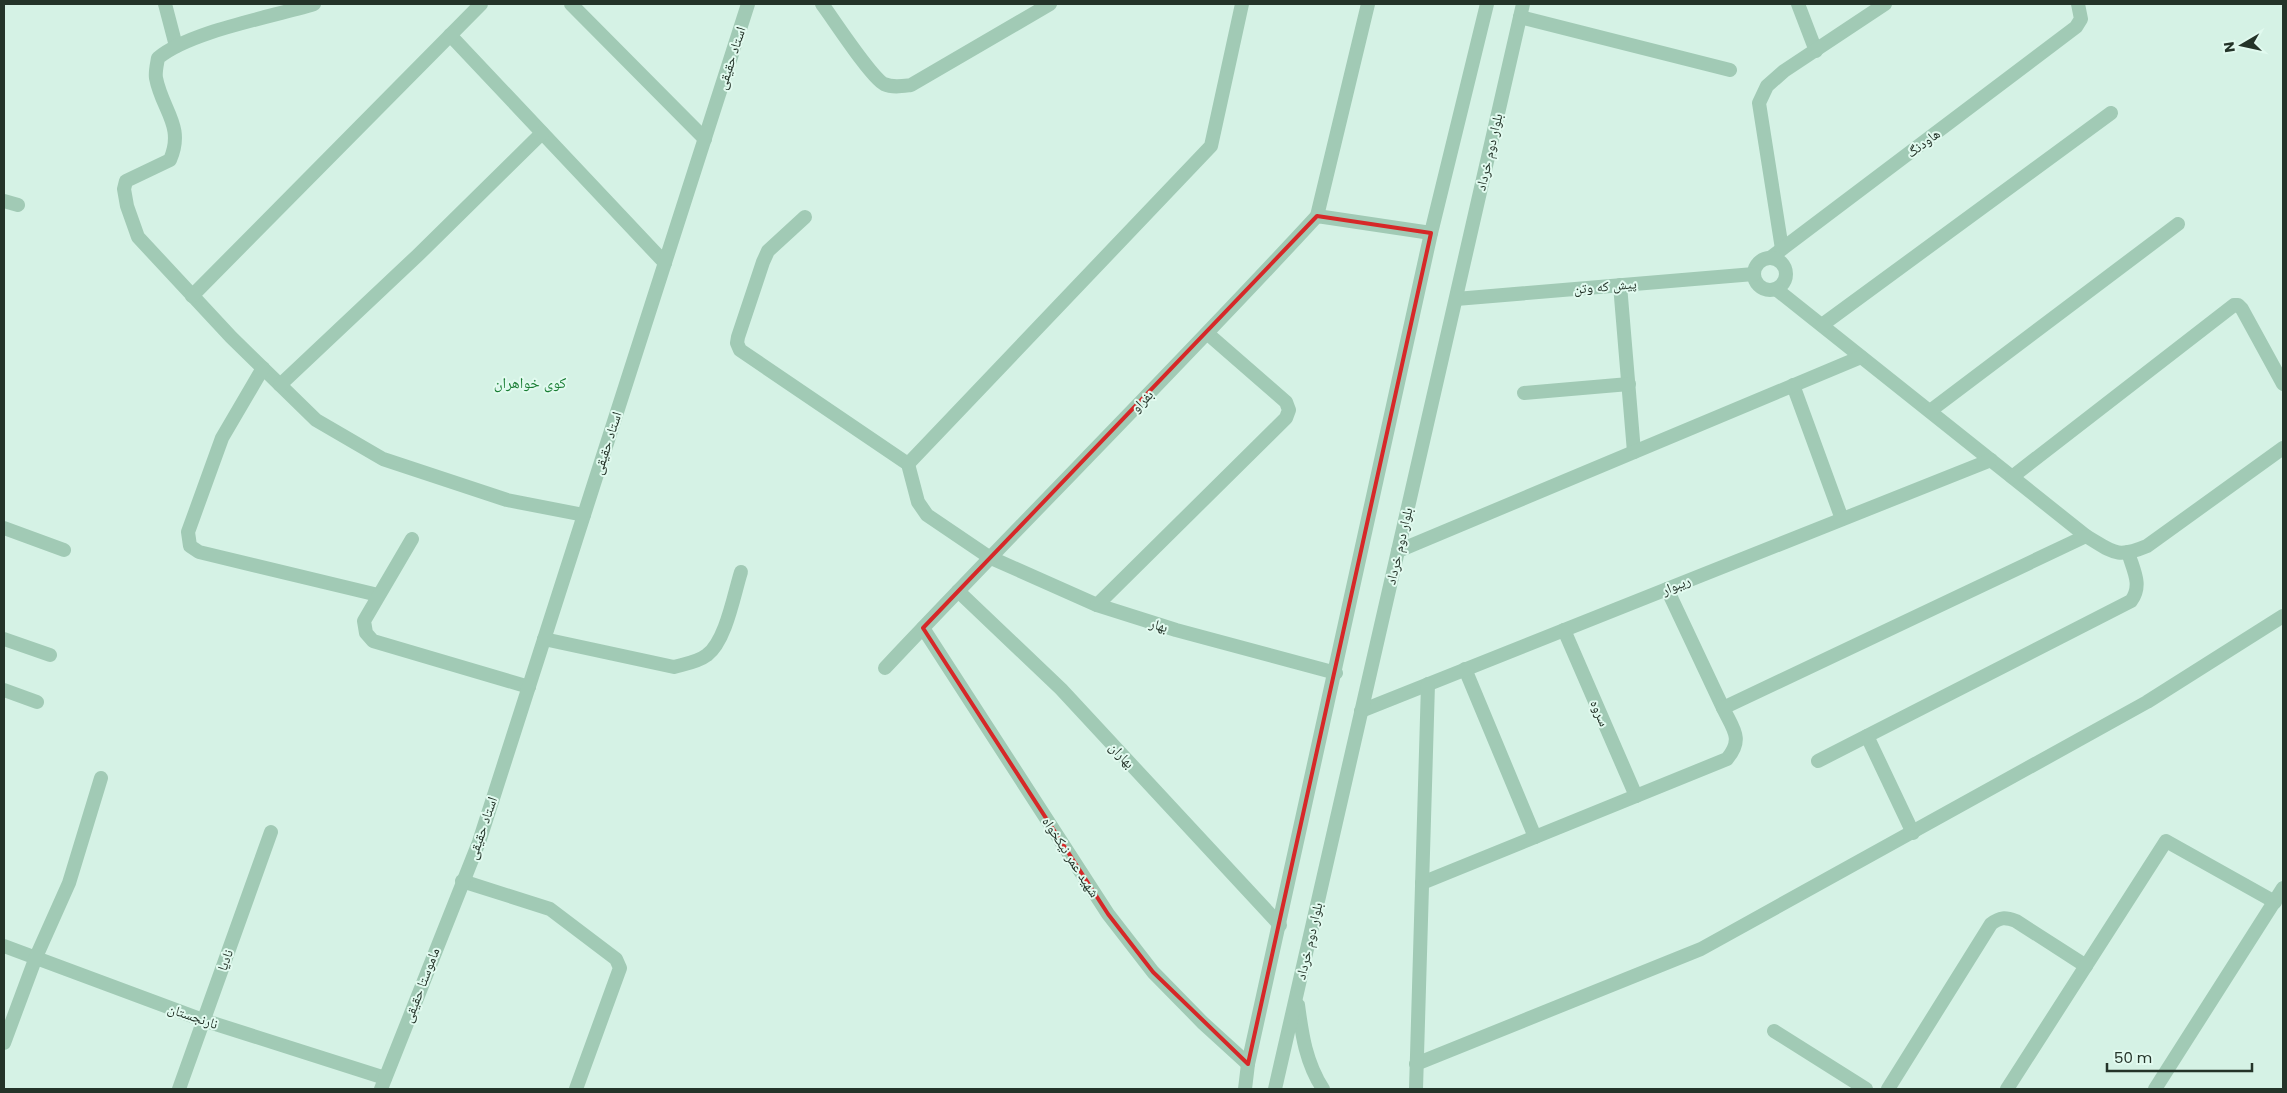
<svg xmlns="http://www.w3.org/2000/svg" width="2287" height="1093" viewBox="0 0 2287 1093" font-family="Poppins,'Noto Naskh Arabic',sans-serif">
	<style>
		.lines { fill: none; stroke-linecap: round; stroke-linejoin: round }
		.minor { stroke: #a1cab5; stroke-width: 14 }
		.tertiary { stroke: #a1cab5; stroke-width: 14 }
		.marked { fill: none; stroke: #d62828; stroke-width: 4; stroke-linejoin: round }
		.labels { text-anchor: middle; stroke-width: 4; stroke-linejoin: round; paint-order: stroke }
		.street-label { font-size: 14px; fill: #243429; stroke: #e1faef }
		.neighbourhood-label { font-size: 15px; fill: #177c32; stroke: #e1faef }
	</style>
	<rect width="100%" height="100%" fill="#d5f2e5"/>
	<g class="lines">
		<!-- minor -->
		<g class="minor">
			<path d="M165,4L176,46"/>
			<path d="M314,4C272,17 190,31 158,58C157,64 155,72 156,78C162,110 185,126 170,160L126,181L124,189L127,206L138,237L231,337L316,420L383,459L507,500L584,515"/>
			<path d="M571,4L705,139"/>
			<path d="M822,4C834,20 870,76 884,84C893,88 903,86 911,85L1050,4"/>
			<path d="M1798,4L1816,51"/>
			<path d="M1520,17L1730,70"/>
			<path d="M450,35L665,263"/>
			<path d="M4,201L18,205"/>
			<path d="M1317,216L1368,4"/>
			<path d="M805,217L768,251L763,262L738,337L737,343L740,350L908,464L918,502L927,515L989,557L1097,605L1176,630L1336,673"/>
			<path d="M1782,249L1759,103L1767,86L1784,71L1885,4"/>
			<path d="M1770,258L2076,27L2081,19L2078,4"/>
			<circle cx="1770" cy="274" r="16"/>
			<path d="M1620,285L1634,452"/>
			<path d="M1776,289L2086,536"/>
			<path d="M192,296L481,4"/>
			<path d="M1456,299L1754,274"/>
			<path d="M1822,325L2111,113"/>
			<path d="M263,368L222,438L188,532L190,546L199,552L378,595"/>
			<path d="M280,385L417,256L542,133"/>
			<path d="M1793,385L1842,519"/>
			<path d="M1524,393L1629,384"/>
			<path d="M1930,411L2178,224"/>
			<path d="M908,464L1211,146L1242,4"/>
			<path d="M2012,477L2234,305H2238L2242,309L2283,384"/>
			<path d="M4,528L64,550"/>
			<path d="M412,539L364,621L366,633L373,641L529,687"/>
			<path d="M1398,551L1861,357"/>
			<path d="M1667,589L1723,708"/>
			<path d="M958,591L1061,689L1280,925"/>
			<path d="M1097,605L1286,418L1289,410L1286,402L1208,334"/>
			<path d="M923,628L1108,914L1153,972L1203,1023L1248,1064"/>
			<path d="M1564,630L1636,796"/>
			<path d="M4,639L50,655"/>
			<path d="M544,639L674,667C685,664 698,662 707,655C726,641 734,594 741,572"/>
			<path d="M885,668C1028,516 1176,369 1317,216L1431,233"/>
			<path d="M1465,669L1535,837"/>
			<path d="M4,690L37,702"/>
			<path d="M1361,711L1991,460"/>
			<path d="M1867,736L1913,833"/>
			<path d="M1818,761L2131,601C2143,585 2133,570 2128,552"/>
			<path d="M462,881L550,909L616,959L620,968L576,1089"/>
			<path d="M1422,883L1727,759C1744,739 1733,729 1723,708L2086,536C2113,552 2116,559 2147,546L2283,448"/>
			<path d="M4,946L203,1020L385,1078"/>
			<path d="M1774,1031L1866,1089"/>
			<path d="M4,1043L36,957L69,883L101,778"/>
			<path d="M1416,1064L1701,949L2147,702L2283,616"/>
			<path d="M179,1089L271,832"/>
			<path d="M381,1089L479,842L748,4"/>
			<path d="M1416,1089L1428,684"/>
			<path d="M1888,1089L1991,924C2000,917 2005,917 2016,921L2086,966"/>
			<path d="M2007,1089L2166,841L2275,902"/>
			<path d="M2155,1089L2283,888"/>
		</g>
		<!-- tertiary -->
		<g class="tertiary">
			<path d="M1298,1005C1302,1035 1306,1063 1323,1089"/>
			<path d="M1245,1089L1248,1064L1431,233L1487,4"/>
			<path d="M1275,1089L1523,4"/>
		</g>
	</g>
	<!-- marked area -->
	<path class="marked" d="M1317,216L1431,233L1248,1064L1153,972L1108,914L923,628Z"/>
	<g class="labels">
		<!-- street labels -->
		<g class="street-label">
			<text transform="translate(731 58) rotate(-72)" y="5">استاد حقیقی</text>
			<text transform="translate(1923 143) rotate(-37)" y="5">هاودنگ</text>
			<text transform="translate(1489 152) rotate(-77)" y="5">بلوار دوم خرداد</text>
			<text transform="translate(1605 286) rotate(-5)" y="5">پیش که وتن</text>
			<text transform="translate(1142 401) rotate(-46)" y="5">بفراو</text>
			<text transform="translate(607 443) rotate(-72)" y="5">استاد حقیقی</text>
			<text transform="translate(1399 546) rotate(-77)" y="5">بلوار دوم خرداد</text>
			<text transform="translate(1676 585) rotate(-22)" y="5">ریبوار</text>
			<text transform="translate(1159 625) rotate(17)" y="5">بهار</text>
			<text transform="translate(1600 713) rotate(67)" y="5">سروه</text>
			<text transform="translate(1122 755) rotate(47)" y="5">بهاران</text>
			<text transform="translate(482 828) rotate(-71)" y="5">استاد حقیقی</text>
			<text transform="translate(1071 857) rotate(57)" y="5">شهید عمر نیکخواه</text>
			<text transform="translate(1309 941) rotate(-77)" y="5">بلوار دوم خرداد</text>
			<text transform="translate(225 960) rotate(-70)" y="5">نادیا</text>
			<text transform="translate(421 985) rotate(-69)" y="5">ماموستا حقیقی</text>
			<text transform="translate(193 1016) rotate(19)" y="5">نارنجستان</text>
		</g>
		<!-- neighbourhood labels -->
		<g class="neighbourhood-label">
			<text x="530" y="388">کوی خواهران</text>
		</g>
	</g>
	<!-- border -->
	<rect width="2287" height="1093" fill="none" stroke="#243429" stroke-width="10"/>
	<!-- north arrow -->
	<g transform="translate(2242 45) rotate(261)" stroke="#e1faef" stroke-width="4" paint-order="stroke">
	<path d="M0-4L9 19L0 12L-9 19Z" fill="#243429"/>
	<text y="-8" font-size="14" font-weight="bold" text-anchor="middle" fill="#243429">N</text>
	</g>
	<!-- scale -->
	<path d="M2107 1063v8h145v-8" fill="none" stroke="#243429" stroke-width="2.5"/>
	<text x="2114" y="1063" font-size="15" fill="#243429" stroke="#e1faef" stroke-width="4" paint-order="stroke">50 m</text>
</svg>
